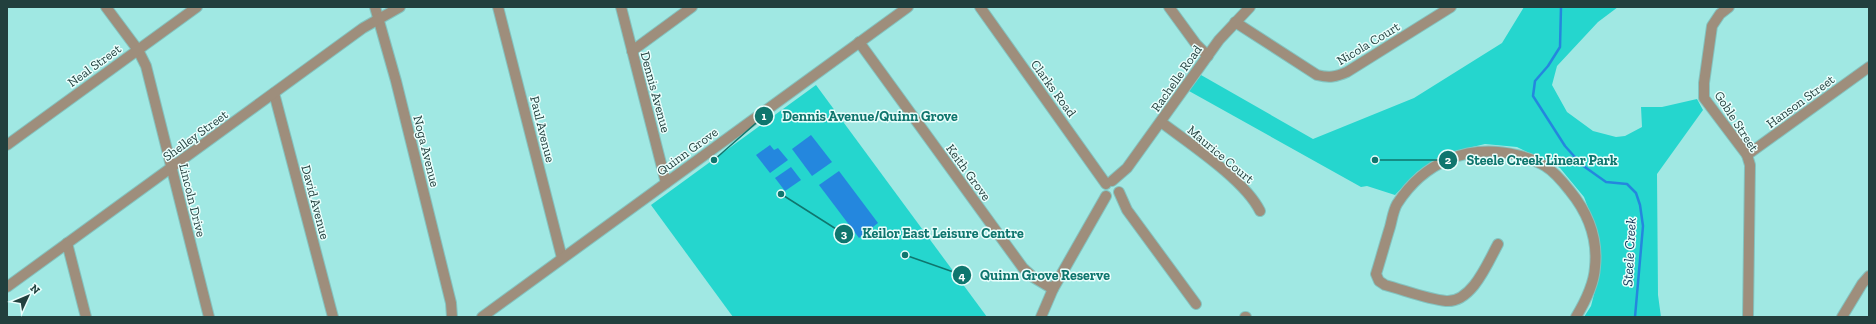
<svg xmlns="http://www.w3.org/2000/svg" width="1876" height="324" viewBox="0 0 1876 324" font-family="'Zilla Slab',serif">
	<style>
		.green { fill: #25d6ce }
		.water { fill: #2487de }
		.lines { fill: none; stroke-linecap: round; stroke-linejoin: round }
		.stream { stroke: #2487de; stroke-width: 2.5 }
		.minor-casing { stroke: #84c3bf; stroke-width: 12 }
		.minor { stroke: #9e8e7c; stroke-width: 10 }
		.labels { text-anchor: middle; stroke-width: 3; stroke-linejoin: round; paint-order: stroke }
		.street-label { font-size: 13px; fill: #22403e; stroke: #eafefc }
		.water-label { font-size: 14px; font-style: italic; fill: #0c3254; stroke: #eafefc }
		.leader { fill: none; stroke: #0f766e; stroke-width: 1.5 }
		.callout-dot { fill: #0f766e; stroke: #eafefc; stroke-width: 1.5 }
		.mark-label { font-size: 12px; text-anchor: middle; font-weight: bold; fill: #fff }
		.callout-label { font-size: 14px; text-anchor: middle; font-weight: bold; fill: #0f766e; stroke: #eafefc; stroke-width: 3; stroke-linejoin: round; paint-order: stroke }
	</style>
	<rect width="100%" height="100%" fill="#a0e8e3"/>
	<!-- green -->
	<g class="green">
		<path d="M1524,7H1618L1598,22L1557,66L1552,85L1567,112L1593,131L1616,137L1625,136L1642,127L1641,107H1662L1697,99L1703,110L1657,174L1658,295L1661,317H1584L1591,306L1600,271L1598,234L1584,197L1560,168L1517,147L1485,144L1451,152L1417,172L1395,195L1367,186L1361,187L1189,91L1201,75L1313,139L1414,98L1502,43Z"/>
		<path d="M816,85L987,317H733L651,205Z"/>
	</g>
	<!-- water -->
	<g class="water">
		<path d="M811,135L832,162L812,176L792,149Z"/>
		<path d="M770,145L774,150L778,148L788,160L770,173L756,155Z"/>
		<path d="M791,167L801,180L785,191L775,178Z"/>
		<path d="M839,171L878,223L859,238L819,185Z"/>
	</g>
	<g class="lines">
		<!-- stream -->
		<path class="stream" d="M1561,7L1560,47L1548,66L1535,81L1533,96L1565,146L1582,165L1606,182L1627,184L1636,193L1640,205L1643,226L1635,317"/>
		<!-- minor casing -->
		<g class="minor-casing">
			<g id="minor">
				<path d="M106,7L138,50L146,66L209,317"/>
				<path d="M375,7L396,81L451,303L452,317"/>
				<path d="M498,7L562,258"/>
				<path d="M621,7L666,183"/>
				<path d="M980,7L1106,184"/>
				<path d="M1169,7L1196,44L1208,56"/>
				<path d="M1729,7L1720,14L1712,26L1704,83V98L1747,155L1750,165L1748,317"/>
				<path d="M1235,22L1317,75C1329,78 1336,77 1347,72L1451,7"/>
				<path d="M859,42L1023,268L1033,277L1053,289"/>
				<path d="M632,51L692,7"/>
				<path d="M274,93L333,317"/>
				<path d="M1161,122C1190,144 1245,180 1260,211"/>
				<path d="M7,145L197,7"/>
				<path d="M1747,155L1869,67"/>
				<path d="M1112,181L1127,168L1219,40L1250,7"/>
				<path d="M1119,192L1127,210L1196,304"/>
				<path d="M67,243L86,317"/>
				<path d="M1498,244C1488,262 1472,303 1446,301C1427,299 1404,290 1385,285L1379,281L1376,274C1381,258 1385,243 1390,227C1392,220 1393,211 1397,204C1424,162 1468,143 1517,155C1525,157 1537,161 1545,166C1555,172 1563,182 1570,191C1588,213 1598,238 1595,267C1594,285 1585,302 1576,317"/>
				<path d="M7,287L363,28L400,7"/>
				<path d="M482,317L908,7"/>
				<path d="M1041,317L1053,289L1106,196"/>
				<path d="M1245,317H1246"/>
				<path d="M1842,317L1862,284L1869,276"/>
			</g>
		</g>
		<!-- minor -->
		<use href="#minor" class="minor"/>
	</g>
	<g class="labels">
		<!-- street labels -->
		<g class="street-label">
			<text transform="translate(1368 43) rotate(-31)" y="5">Nicola Court</text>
			<text transform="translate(94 65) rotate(-36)" y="5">Neal Street</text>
			<text transform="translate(1176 78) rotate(-55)" y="5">Rachelle Road</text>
			<text transform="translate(1054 88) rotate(54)" y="5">Clarks Road</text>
			<text transform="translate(656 92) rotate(75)" y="5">Dennis Avenue</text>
			<text transform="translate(1800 101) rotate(-36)" y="5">Hanson Street</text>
			<text transform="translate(1737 121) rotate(57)" y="5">Goble Street</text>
			<text transform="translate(543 129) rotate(76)" y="5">Paul Avenue</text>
			<text transform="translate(195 135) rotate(-36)" y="5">Shelley Street</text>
			<text transform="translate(427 151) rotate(76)" y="5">Noga Avenue</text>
			<text transform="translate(687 151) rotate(-36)" y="5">Quinn Grove</text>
			<text transform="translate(1221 154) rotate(40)" y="5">Maurice Court</text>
			<text transform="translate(969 172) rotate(54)" y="5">Keith Grove</text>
			<text transform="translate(193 200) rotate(76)" y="5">Lincoln Drive</text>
			<text transform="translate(316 202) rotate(75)" y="5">David Avenue</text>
		</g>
		<!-- water labels -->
		<g class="water-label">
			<text transform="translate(1629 252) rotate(-87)" y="5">Steele Creek</text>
		</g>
	</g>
	<!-- callouts -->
	<path class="leader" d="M714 160L764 116M1375 160L1448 160M781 194L844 234M905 255L962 275"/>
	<g class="callout-dot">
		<circle cx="714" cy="160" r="4"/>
		<circle cx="1375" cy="160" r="4"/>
		<circle cx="781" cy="194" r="4"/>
		<circle cx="905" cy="255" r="4"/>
		<circle cx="764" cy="116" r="10"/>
		<circle cx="1448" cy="160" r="10"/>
		<circle cx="844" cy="234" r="10"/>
		<circle cx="962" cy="275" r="10"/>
	</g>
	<g class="mark-label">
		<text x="764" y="120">1</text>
		<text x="1448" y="164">2</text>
		<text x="844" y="238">3</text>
		<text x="962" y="280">4</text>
	</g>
	<g class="callout-label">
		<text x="870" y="121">Dennis Avenue/Quinn Grove</text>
		<text x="1542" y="165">Steele Creek Linear Park</text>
		<text x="943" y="238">Keilor East Leisure Centre</text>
		<text x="1045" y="280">Quinn Grove Reserve</text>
	</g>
	<!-- border -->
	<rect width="1876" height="324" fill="none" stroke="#22403e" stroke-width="16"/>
	<!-- north arrow -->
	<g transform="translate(28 296) rotate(46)" stroke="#eafefc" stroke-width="3" paint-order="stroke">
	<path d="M0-3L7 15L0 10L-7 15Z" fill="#22403e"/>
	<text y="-6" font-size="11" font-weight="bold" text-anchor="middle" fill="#22403e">N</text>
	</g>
</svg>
